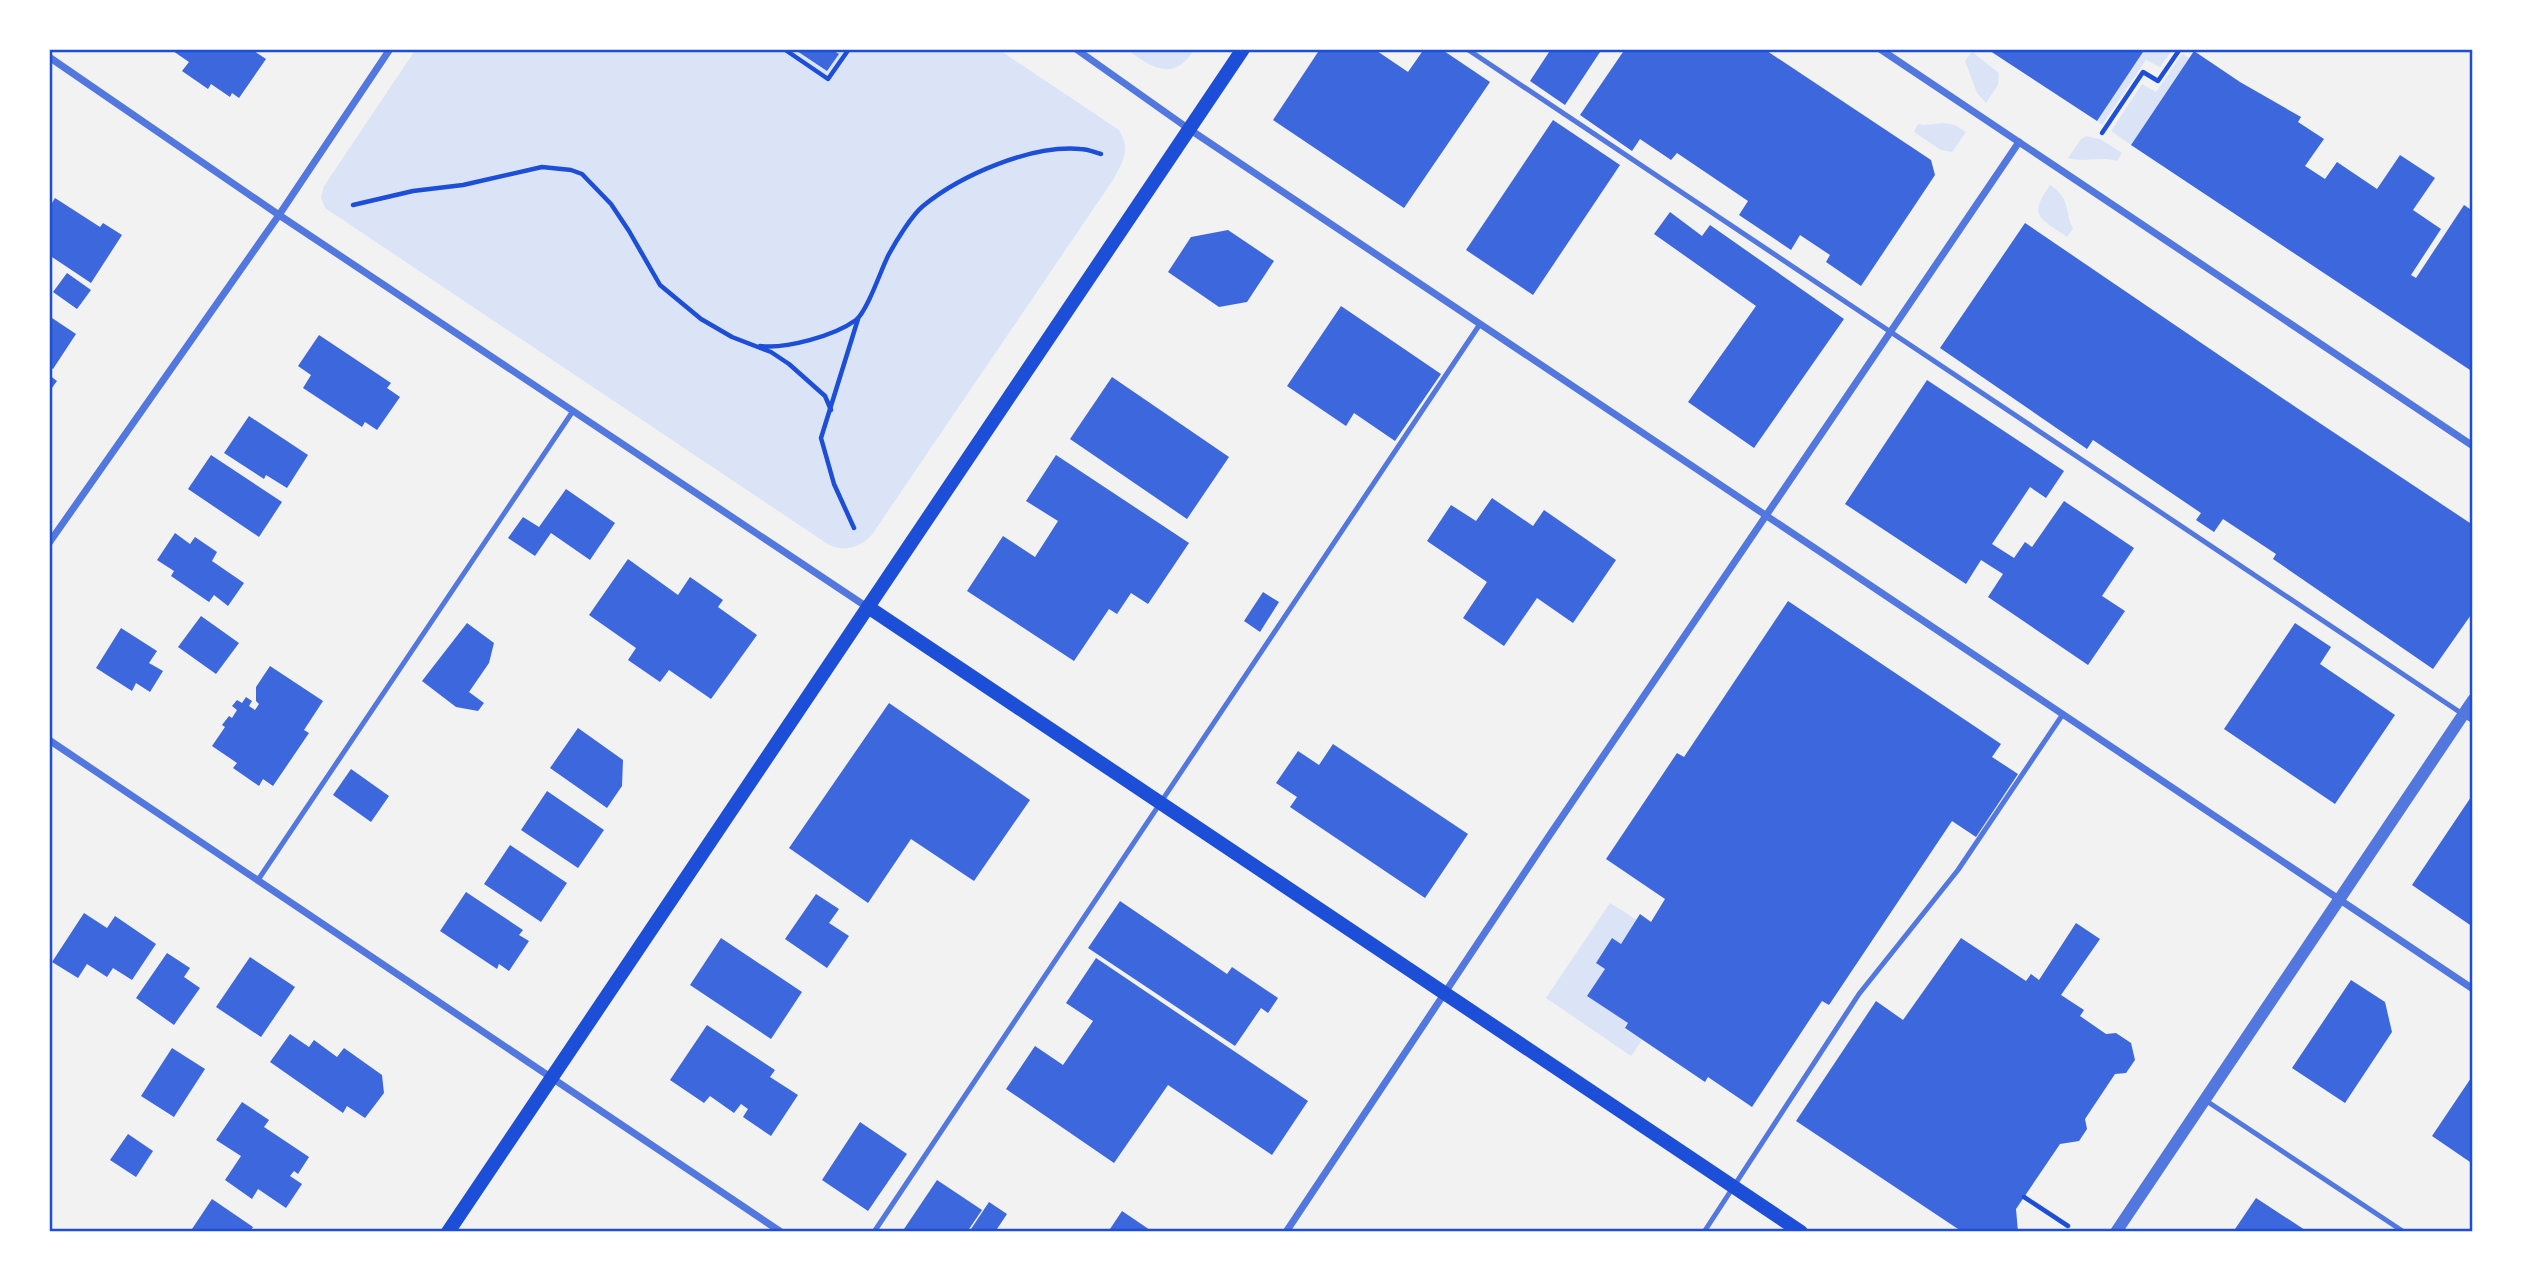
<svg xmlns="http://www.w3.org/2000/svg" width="2522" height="1281" viewBox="0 0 2522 1281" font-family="Commissioner,sans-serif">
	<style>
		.green { fill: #dbe4f7 }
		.building { fill: #3d67dc }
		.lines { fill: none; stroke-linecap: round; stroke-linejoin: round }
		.path { stroke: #1d4ed8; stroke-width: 4.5 }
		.service { stroke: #5277de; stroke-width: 5 }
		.minor { stroke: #5277de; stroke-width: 7 }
		.tertiary { stroke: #5277de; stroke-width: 12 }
		.secondary { stroke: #1d4ed8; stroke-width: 14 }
		.neatline { fill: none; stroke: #1d4ed8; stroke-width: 2.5 }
	</style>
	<rect width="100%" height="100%" fill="#f2f2f2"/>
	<!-- green -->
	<g class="green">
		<path d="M416,49H998L1119,130C1131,149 1123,162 1113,180L871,536C858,548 846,552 829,545L325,208L321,198L324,186Z"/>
		<path d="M1126,49H1195C1172,83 1153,68 1126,49Z"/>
		<path d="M2145,49H2173L2160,67L2146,60L2102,125L2097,121Z"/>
		<path d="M1972,52L1999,73L1998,85L1986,103L1977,93L1965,61Z"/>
		<path d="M2182,54L2189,58L2131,145L2111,131L2142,84L2156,92Z"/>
		<path d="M1944,123L1955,125L1966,132L1952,152L1941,150L1914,132L1918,124L1924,125Z"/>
		<path d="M2086,136L2100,139L2122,153L2117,161C2100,156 2085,163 2068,158L2081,139Z"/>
		<path d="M2050,185C2071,199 2064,209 2073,229L2067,237C2041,218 2027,217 2050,185Z"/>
		<path d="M1610,903L1637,920L1621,944L1612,939L1596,963L1605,969L1588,996L1628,1023L1625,1029L1642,1040L1631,1056L1546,998Z"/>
	</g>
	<!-- building -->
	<g class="building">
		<path d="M170,49H251L266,59L239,98L232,93L230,97L211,84L208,89L182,71L189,62Z"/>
		<path d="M794,49H831L839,54L827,71Z"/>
		<path d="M1320,49H1374L1408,72L1424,49H1441L1490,82L1404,208L1273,120Z"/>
		<path d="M1551,49H1602L1565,105L1530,81Z"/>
		<path d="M1625,49H1764L1931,160L1935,175L1861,286L1826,262L1830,255L1800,235L1791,250L1739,215L1748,201L1677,153L1671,160L1640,139L1632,151L1580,115Z"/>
		<path d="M1987,49H2145L2097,121Z"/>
		<path d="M2194,51L2240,82L2301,117L2298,122L2324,139L2305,166L2325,179L2337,162L2377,189L2400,155L2435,178L2413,210L2441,229L2411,275L2416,278L2464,205L2473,211V372L2131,145Z"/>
		<path d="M1553,120L1620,165L1533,295L1466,250Z"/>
		<path d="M55,198L100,227L103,223L122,235L91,283L49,255V208Z"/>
		<path d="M1670,212L1702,236L1710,225L1844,319L1754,448L1688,402L1756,306L1654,234Z"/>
		<path d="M2025,223L2297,408L2473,525V612L2433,669L2273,559L2276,554L2223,519L2214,532L2196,520L2201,513L2093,440L2087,449L1940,348Z"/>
		<path d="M1228,230L1274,261L1247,302L1219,307L1168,272L1191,237Z"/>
		<path d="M67,273L91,290L77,309L53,292Z"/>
		<path d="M1341,306L1441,374L1395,441L1354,413L1346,426L1287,386Z"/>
		<path d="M49,316L76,334L53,369L49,367Z"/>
		<path d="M319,335L391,383L387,388L400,397L377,430L365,422L362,427L303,388L311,375L298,366Z"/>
		<path d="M49,375L57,381L49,392Z"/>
		<path d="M1112,377L1229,457L1187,519L1070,439Z"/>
		<path d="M1927,380L2064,471L2046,498L2030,487L1992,544L2014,558L2025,542L2032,547L2064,501L2134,548L2102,596L2125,611L2088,665L1988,597L2003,574L1981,560L1966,584L1845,504Z"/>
		<path d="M249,416L308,455L287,488L266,475L264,479L224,453Z"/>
		<path d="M211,455L282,502L259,537L188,489Z"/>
		<path d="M1056,455L1189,543L1148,604L1131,593L1117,614L1109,609L1074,661L967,591L1003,536L1035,557L1058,521L1026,501Z"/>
		<path d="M566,489L615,523L590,560L551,533L535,556L508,538L523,517L539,527Z"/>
		<path d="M1492,498L1533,526L1544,510L1616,560L1573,623L1537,598L1504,646L1463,618L1487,582L1427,541L1451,505L1476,521Z"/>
		<path d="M175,533L190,544L195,537L217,552L212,561L244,583L228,606L214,595L209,602L171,576L174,571L157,560Z"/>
		<path d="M628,559L678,595L690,577L723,600L718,607L757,635L711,699L669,670L660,682L628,660L636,648L589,615Z"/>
		<path d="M1263,592L1279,602L1260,632L1244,621Z"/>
		<path d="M1788,601L2001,744L1992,757L2018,774L1976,837L1952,821L1829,1005L1822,1001L1752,1107L1708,1077L1705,1082L1625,1028L1628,1023L1587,996L1605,969L1596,963L1612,938L1621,944L1640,914L1651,922L1665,899L1606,859L1677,753L1684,757Z"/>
		<path d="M201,616L239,643L216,674L178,647Z"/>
		<path d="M467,623L494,643L489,663L469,692L484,703L478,711L456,707L422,681Z"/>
		<path d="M2295,623L2331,647L2320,664L2395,715L2335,804L2224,729Z"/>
		<path d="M121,628L157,651L149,663L163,671L150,692L136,683L132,691L96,668Z"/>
		<path d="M270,666L323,701L304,730L309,733L273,786L263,779L259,786L233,768L237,763L212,746L225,727L222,725L229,716L232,718L237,710L232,706L237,700L242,703L246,697L252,701L249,706L255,710L259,704L256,701V687Z"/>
		<path d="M889,703L1030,800L974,881L911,839L868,903L789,848Z"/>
		<path d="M578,728L623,760L622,786L607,808L550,768Z"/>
		<path d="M1333,744L1468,834L1425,898L1290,807L1297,797L1276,783L1298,751L1319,765Z"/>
		<path d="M351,769L389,796L371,822L333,795Z"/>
		<path d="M547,791L604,830L578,868L521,830Z"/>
		<path d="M2473,794V927L2412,885Z"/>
		<path d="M510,845L567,883L541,922L484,884Z"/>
		<path d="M466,892L523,930L519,935L529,941L509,971L499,964L497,969L440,931Z"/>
		<path d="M816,894L839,909L829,923L849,936L827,968L785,939Z"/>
		<path d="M1120,901L1227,974L1232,967L1278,998L1268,1013L1261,1008L1235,1046L1088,948Z"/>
		<path d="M84,913L107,928L115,916L156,944L132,980L113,968L107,977L87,964L78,978L52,962Z"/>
		<path d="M2076,923L2100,939L2061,995L2084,1010L2080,1016L2106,1034L2116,1033L2131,1043L2135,1060L2126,1073L2115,1074L2085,1119L2087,1129L2079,1141L2060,1144L2016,1209L2018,1232H1958V1229L1796,1121L1876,1001L1903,1020L1961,938L2026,981L2031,974L2039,980Z"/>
		<path d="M721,938L802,992L771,1039L690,985Z"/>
		<path d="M167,953L190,968L184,977L200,988L174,1025L136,998Z"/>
		<path d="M250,957L295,987L261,1037L216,1007Z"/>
		<path d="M1096,958L1308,1101L1272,1155L1168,1085L1114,1163L1006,1089L1035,1046L1063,1065L1093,1021L1066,1003Z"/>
		<path d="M2351,980L2385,1002L2392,1032L2345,1103L2292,1068Z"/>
		<path d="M707,1025L775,1070L770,1077L798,1095L771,1136L743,1117L748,1109L741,1104L734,1113L710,1096L704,1103L670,1080Z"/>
		<path d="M290,1034L309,1047L314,1040L337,1057L344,1048L382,1075L384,1093L365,1118L347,1106L343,1113L270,1062Z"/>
		<path d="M172,1048L205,1069L174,1117L141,1096Z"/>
		<path d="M2473,1075V1164L2432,1136Z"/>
		<path d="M242,1102L269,1120L264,1127L309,1157L298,1174L294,1171L290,1176L302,1184L286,1208L258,1189L252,1199L225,1180L241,1156L216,1140Z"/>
		<path d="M860,1122L907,1154L868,1211L822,1180Z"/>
		<path d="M128,1134L153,1151L136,1177L110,1160Z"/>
		<path d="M937,1180L982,1210L967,1232H902Z"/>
		<path d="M2256,1198L2308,1232H2233Z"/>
		<path d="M212,1199L253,1227L250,1232H190Z"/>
		<path d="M989,1202L1007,1214L995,1232H969Z"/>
		<path d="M1122,1211L1153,1232H1108Z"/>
	</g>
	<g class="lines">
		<!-- path -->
		<g class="path">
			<path d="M784,49L828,79L849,49"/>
			<path d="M2102,133L2143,72L2158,81L2180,49"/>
			<path d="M353,205L413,191L463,185L542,167L571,170L582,174L611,204L629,231L660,285L701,319L732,337L771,352L789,364L825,396L831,410"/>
			<path d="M760,346C786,349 834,336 856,320C868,310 881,269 889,254C896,241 912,215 923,206C961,175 1030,145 1080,149C1087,149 1094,152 1101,154"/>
			<path d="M854,528L834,484L821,438L858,319"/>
			<path d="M2024,1197L2068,1226"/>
		</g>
		<!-- service -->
		<g class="service">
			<path d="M1467,49L2473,721"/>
			<path d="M258,880L573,411"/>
			<path d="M2205,1100L2404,1232"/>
			<path d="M874,1232L1480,324"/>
			<path d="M1704,1232L1859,994L1958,870L2063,714"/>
		</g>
		<!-- minor -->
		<g class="minor">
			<path d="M1076,49L1189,129L2473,989"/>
			<path d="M1880,49L2473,446"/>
			<path d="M49,57L279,215L867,607"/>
			<path d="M49,543L279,215L390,49"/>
			<path d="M49,740L781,1232"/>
			<path d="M1286,1232L1547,839L2019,142"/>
		</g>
		<!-- tertiary -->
		<path class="tertiary" d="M2116,1232L2473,700"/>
		<!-- secondary -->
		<g class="secondary">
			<path d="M868,607L1801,1232"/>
			<path d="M448,1232L1243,49"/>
		</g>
	</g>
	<!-- border -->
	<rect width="2522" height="1281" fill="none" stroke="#ffffff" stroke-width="102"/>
	<rect x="51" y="51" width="2420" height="1179" class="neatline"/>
</svg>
